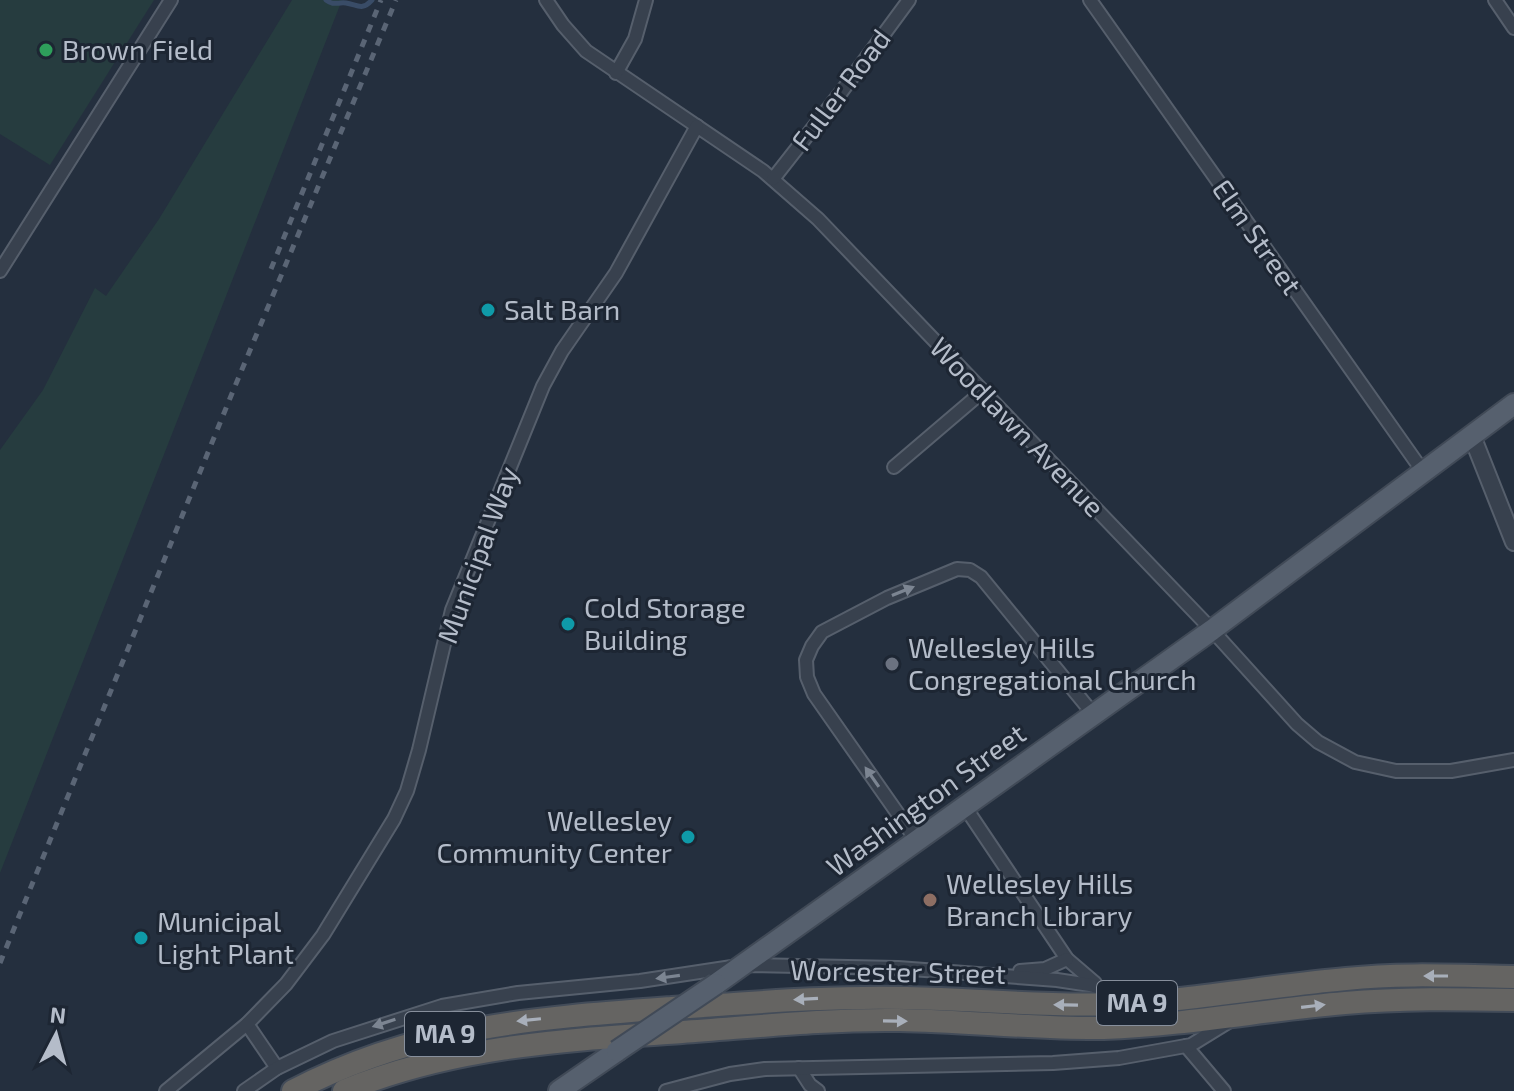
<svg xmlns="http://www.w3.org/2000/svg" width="1514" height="1091" viewBox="0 0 1514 1091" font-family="'Exo 2',sans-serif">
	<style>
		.green { fill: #263c3f }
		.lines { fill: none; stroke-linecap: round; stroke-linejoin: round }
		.stream { stroke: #394c67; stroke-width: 5 }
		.minor-casing { stroke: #565f6c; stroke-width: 16 }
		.tertiary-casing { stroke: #565f6c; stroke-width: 20 }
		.primary-casing { stroke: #414a57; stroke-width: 24 }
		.trunk-casing { stroke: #434c59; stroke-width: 26 }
		.minor { stroke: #38414e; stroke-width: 12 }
		.tertiary { stroke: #38414e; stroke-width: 16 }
		.primary { stroke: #56606e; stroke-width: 20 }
		.trunk { stroke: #656462; stroke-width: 22 }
		.rail { stroke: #5a6575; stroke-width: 5; stroke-dasharray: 8 8; stroke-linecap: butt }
		.primary-bridge-casing { stroke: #414a57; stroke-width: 24; stroke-linecap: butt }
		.primary-bridge { stroke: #56606e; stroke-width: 20 }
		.oneway { fill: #7c8592 }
		.oneway2 { fill: #a8afba }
		.leisure-dot { fill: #2e9e5b; stroke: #1d2633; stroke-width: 3 }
		.culture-dot { fill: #0f9aa8; stroke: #1d2633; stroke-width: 3 }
		.worship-dot { fill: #6b7280; stroke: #1d2633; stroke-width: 3 }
		.education-dot { fill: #8d6e63; stroke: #1d2633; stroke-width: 3 }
		.labels { text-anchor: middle; stroke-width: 6; stroke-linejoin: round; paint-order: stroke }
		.shield { fill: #1d2633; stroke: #878f9c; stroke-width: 2 }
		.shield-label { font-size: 26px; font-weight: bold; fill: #b4bcc9 }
		.poi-label { font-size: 28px; fill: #b4bcc9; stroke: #1d2633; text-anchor: start }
		.street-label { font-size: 28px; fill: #b4bcc9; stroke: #1d2633 }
	</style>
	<rect width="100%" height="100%" fill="#242f3e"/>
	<!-- green -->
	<g class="green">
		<path d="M0,0H154L50,165L0,134Z"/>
		<path d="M292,0H342L0,873V450L43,390L95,288L106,296L159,219Z"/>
	</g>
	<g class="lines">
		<!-- stream -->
		<path class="stream" d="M326,0C334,6 337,2 346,3C358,5 362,11 372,0"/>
		<!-- minor casing -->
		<g class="minor-casing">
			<g id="minor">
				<path d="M546,0L563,25L586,51L763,171L818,219L1212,630L1297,724L1318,742L1355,762L1396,771H1451L1514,760"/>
				<path d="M1090,0L1424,473"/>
				<path d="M1495,0L1514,28"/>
				<path d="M616,73L635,39L646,0"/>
				<path d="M773,179L842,91L909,0"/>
				<path d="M0,271L171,0"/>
				<path d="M894,467L982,392"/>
				<path d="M965,807L1067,959L1095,983"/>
				<path d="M917,841L814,694L807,677L806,660L812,646L822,632L887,598L957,569L970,570L981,577L1094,715"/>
				<path d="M1020,971L1045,969L1067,959"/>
				<path d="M247,1024L277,1068"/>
				<path d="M1186,1046L1224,1091"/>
				<path d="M799,1068L810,1085L818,1091"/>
				<path d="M166,1091L247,1024L286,984L323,935L394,819L407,791L419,750L452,610L543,386L562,351L616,273L697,126"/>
				<path d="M244,1091L277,1068L333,1041L442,1006L518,993L640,981L745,965L898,968L1057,980L1090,985L1129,996"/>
				<path d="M666,1091L730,1074L765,1069L1053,1063L1119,1058L1191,1045L1230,1021"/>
			</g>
		</g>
		<!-- tertiary casing -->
		<g class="tertiary-casing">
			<path id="tertiary" d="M1472,436L1514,542"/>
		</g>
		<!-- primary casing -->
		<g class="primary-casing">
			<g id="primary">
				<path d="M716,984L1212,630L1514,404"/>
				<path d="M559,1091L617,1051"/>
			</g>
		</g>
		<!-- trunk casing -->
		<g class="trunk-casing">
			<g id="trunk">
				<path d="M293,1091C417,1026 535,1018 672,1008C750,1003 829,996 907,998C976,999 1044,1007 1112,1004C1191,1001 1268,986 1346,979C1402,973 1458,976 1514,977"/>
				<path d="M344,1091C453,1046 566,1040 682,1032C754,1027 826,1019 899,1020C967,1021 1036,1029 1104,1028C1186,1025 1264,1010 1345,1003C1401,998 1458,999 1514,1000"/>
			</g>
		</g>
		<!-- minor -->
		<use href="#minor" class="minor"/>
		<!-- tertiary -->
		<use href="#tertiary" class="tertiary"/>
		<!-- primary -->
		<use href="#primary" class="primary"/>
		<!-- trunk -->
		<use href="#trunk" class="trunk"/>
		<!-- rail -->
		<g class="rail">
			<path d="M271,269L381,0"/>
			<path d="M0,963L233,391L396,0"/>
		</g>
		<!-- primary-bridge casing -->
		<g class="primary-bridge-casing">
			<path id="primary-bridge" d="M617,1051L716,984"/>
		</g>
		<!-- primary-bridge -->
		<use href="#primary-bridge" class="primary-bridge"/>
	</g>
	<!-- one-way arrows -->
	<defs><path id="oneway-solid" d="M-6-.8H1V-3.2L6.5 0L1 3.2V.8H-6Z" transform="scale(2)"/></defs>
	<g class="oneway">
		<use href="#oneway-solid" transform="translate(903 591) rotate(-22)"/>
		<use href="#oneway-solid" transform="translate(872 777) rotate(-125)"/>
		<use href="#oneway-solid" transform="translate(668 977) rotate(172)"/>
		<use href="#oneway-solid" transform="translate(384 1023) rotate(162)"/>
	</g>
	<g class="oneway2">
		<use href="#oneway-solid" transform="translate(1436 976) rotate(-180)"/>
		<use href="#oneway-solid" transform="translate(806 999) rotate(177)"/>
		<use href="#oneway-solid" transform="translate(1066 1005) rotate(-179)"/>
		<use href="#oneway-solid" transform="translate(1313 1006) rotate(-7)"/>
		<use href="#oneway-solid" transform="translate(529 1020) rotate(174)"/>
		<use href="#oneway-solid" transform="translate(895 1021) rotate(1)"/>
	</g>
	<!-- markers -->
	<circle class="leisure-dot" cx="46" cy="50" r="8"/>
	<g class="culture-dot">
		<circle cx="488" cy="310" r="8"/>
		<circle cx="568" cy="624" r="8"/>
		<circle cx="688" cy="837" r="8"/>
		<circle cx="141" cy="938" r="8"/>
	</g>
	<circle class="worship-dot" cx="892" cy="664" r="8"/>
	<circle class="education-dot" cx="930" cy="900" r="8"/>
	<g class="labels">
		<!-- shield labels -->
		<g class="shield">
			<rect x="1097" y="981" width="80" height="44" rx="6"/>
			<rect x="405" y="1012" width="80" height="44" rx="6"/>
		</g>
		<g class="shield-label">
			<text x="1137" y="1012">MA 9</text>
			<text x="445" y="1043">MA 9</text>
		</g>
		<!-- poi labels -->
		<g class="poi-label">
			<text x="62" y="60">Brown Field</text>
			<text x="504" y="320">Salt Barn</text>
			<text x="584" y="618">Cold Storage<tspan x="584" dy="32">Building</tspan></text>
			<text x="908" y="658">Wellesley Hills<tspan x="908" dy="32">Congregational Church</tspan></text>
			<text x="672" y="831" text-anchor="end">Wellesley<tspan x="672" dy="32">Community Center</tspan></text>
			<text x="946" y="894">Wellesley Hills<tspan x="946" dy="32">Branch Library</tspan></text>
			<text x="157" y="932">Municipal<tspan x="157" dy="32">Light Plant</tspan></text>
		</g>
		<!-- street labels -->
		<g class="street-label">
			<text transform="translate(841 90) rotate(-53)" y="10">Fuller Road</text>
			<text transform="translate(1257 237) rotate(55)" y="10">Elm Street</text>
			<text transform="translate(1017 427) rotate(46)" y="10">Woodlawn Avenue</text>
			<text transform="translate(478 555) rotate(-70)" y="10">Municipal Way</text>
			<text transform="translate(926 800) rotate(-36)" y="10">Washington Street</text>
			<text transform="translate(898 972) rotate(1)" y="10">Worcester Street</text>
		</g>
	</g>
	<!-- north arrow -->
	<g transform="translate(56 1035) rotate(6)" stroke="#1d2633" stroke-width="6" paint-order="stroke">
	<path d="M0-6L14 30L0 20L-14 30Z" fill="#b4bcc9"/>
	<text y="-12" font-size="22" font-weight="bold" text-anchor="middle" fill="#b4bcc9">N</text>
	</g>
</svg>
